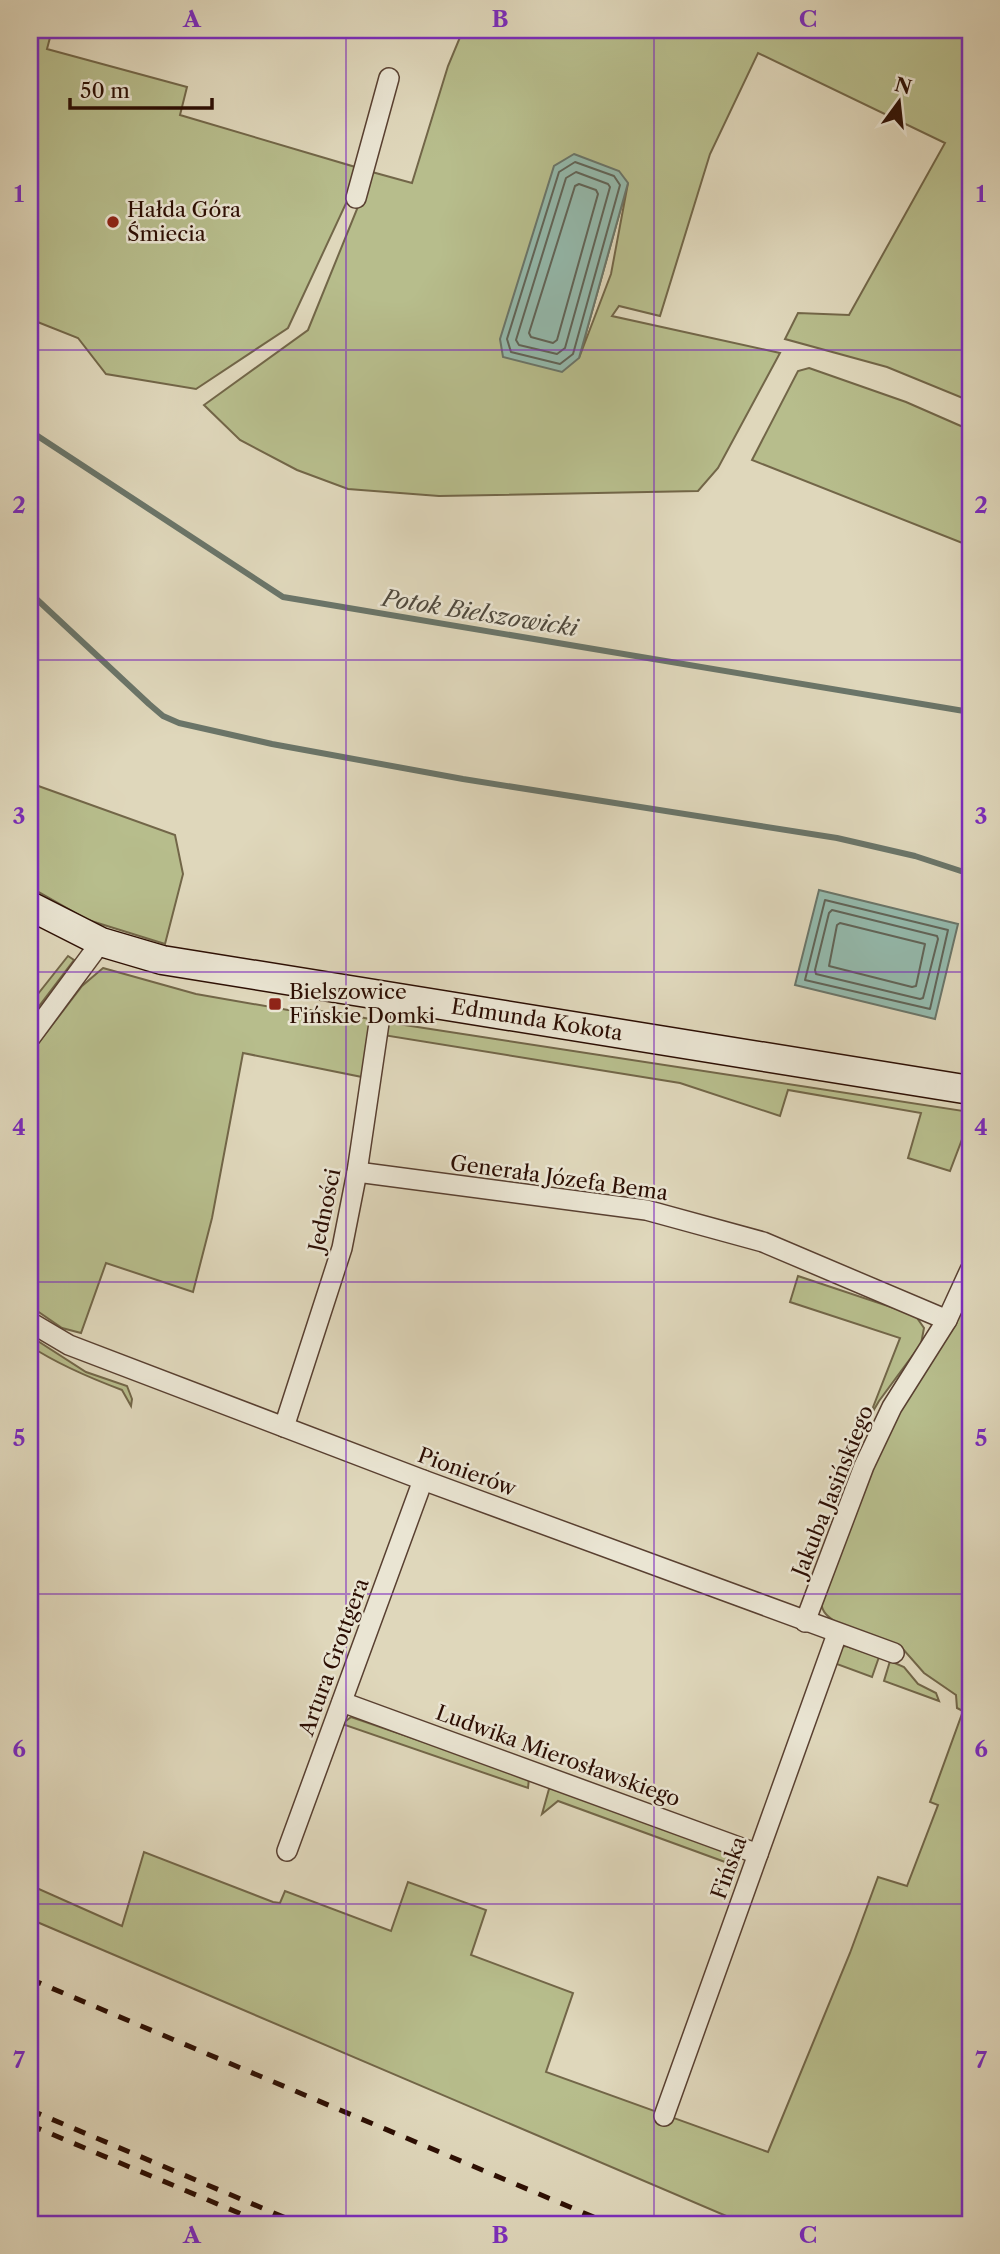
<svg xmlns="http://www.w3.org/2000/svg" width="1000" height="2254" viewBox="0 0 1000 2254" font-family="'Libre Caslon Text',serif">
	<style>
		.green { fill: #b7bd8c; stroke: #726648; stroke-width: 2; fill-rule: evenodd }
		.water { fill: #94baad; stroke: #6a7569; stroke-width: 2 }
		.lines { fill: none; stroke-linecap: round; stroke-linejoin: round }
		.shore { stroke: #606458; stroke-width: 2 }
		.stream { stroke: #6a7569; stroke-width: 6 }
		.street-casing { stroke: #594031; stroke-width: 22 }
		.secondary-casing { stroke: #2c0e03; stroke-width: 31 }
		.street { stroke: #eae5d3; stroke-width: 19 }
		.secondary { stroke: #eae5d3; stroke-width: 28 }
		.rail { stroke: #2c0e03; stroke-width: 5; stroke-dasharray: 12 12; stroke-linecap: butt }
		.grid { fill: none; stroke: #7b2cbf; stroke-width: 2; stroke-opacity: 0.55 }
		.poi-dot { fill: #8f2418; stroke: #eae5d3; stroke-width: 2.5 }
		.labels { text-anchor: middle; stroke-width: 5; stroke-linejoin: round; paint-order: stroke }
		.poi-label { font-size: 21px; fill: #2c0e03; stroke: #eae5d3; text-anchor: start }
		.street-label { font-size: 21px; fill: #2c0e03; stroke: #eae5d3 }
		.water-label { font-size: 23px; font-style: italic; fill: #504a3e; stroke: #eae5d3 }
		.neatline { fill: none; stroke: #7b2cbf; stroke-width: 2.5 }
		.grid-label { font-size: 23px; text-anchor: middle; font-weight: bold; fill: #7b2cbf }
	</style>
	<rect width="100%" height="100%" fill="#dfd7bb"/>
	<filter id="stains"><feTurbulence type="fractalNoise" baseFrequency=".00286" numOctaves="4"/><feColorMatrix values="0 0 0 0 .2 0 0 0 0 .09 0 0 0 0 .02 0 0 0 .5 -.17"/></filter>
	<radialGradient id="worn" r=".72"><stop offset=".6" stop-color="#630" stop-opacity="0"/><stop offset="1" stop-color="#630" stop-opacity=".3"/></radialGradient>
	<!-- green -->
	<g class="green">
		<path d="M30,30H52L47,49L187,87L180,115L362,169L288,328L196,389L106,374L78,338L30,319Z"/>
		<path d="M463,30H970V401L887,367L785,339L798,313L849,315L945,143L758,53L710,154L660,316L619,306L612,316L780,353L718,468L698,491L439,496L348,489L297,470L240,440L204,405L308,330L372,172L412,183L448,66ZM628,183L611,274L579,358Z"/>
		<path d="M809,368L906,402L970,430V546L752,460L798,371Z"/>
		<path d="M30,783L175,835L183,874L165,944L88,920L30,887Z"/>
		<path d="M68,956L74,960L30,1018V1004Z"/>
		<path d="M103,968L196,994L288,1010H315L371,1019L362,1077L243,1053L212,1218L193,1292L106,1263L81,1333L62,1328L30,1306V1054L82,986Z"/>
		<path d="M385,1022L970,1112V1130L966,1129L950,1171L908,1158L921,1113L788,1090L780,1116L680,1083L383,1035Z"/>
		<path d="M798,1276L915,1315L924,1328L921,1344L879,1401L868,1420L900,1338L790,1302Z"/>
		<path d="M970,1290V2224H745L30,1919V1885L122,1926L144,1852L273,1902L280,1903L285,1891L391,1931L408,1882L486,1910L471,1955L573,1993L546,2072L768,2152L850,1953L878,1877L907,1886L938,1805L930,1802L963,1711L957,1708L956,1695L924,1673L903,1649L836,1622C826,1616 820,1610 821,1597L895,1412Z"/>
		<path d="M30,1336L86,1372L127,1386L132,1399L131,1406L122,1390C90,1378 59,1365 30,1346Z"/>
		<path d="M846,1646L879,1657L872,1677L834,1663L841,1647Z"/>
		<path d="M890,1661L904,1667L918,1684L936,1693L939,1701L884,1681Z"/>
		<path d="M351,1717L529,1778L528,1788L342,1724Z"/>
		<path d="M553,1787L736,1855V1866L558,1801L542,1814L549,1789Z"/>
	</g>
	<!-- water -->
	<g class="water">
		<path d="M574,154L619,171L628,183L579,358L562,372L503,357L500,339L554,166Z"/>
		<path d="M819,890L958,924L935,1019L795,985Z"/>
	</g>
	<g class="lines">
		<!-- shore -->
		<g class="shore">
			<path d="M575,162L614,176L620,185L573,354L560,364L511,352L507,339L559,172Z"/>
			<path d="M576,172L608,184L610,187L565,348L557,354L519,345L516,340L566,178Z"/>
			<path d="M579,184L596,190L598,194L557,340L553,343L531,337L529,333L575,186Z"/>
			<path d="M825,900L948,930L930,1009L805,980Z"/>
			<path d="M832,910L937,936L938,939L923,998L920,999L816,974L815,970L829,913Z"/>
			<path d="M840,923L925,944L916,986L912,987L829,966L837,925Z"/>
		</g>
		<!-- stream -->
		<g class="stream">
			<path d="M30,431L283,597L970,712"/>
			<path d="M30,593L149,704L163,716L179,723L272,744L463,779L837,838L915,856L970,874"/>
		</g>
		<!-- street casing -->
		<g class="street-casing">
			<g id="street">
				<path d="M356,198L389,78"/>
				<path d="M30,1038L101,942"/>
				<path d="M357,1172L646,1210L763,1242L947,1320"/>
				<path d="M30,1322L69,1345L423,1480L894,1653"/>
				<path d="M284,1427L342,1248L357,1172L383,996"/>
				<path d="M805,1622L864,1466L892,1407L947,1320L970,1270"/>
				<path d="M342,1702L758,1854"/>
				<path d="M287,1851L423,1480"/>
				<path d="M664,2116L837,1634"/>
			</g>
		</g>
		<!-- secondary casing -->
		<g class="secondary-casing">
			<path id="secondary" d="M30,906L101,942L162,960L970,1090"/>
		</g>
		<!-- street -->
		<use href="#street" class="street"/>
		<!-- secondary -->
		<use href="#secondary" class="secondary"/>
		<!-- rail -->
		<g class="rail">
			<path d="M30,1979L610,2224"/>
			<path d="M30,2110L300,2224"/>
			<path d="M30,2125L265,2224"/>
		</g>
	</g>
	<!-- grid -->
	<path class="grid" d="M346,30V2224M654,30V2224M30,350H970M30,660H970M30,972H970M30,1282H970M30,1594H970M30,1904H970"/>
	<!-- markers -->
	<g class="poi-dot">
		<circle cx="113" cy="222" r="7"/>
		<rect x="268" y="997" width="14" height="14" rx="3.5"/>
	</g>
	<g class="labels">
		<!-- poi labels -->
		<g class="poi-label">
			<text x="127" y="217">Hałda Góra<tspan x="127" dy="24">Śmiecia</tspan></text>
			<text x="289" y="999">Bielszowice<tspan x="289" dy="24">Fińskie Domki</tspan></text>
		</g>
		<!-- street labels -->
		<g class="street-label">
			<text transform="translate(537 1020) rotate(9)" y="7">Edmunda Kokota</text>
			<text transform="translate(559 1178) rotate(8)" y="7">Generała Józefa Bema</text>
			<text transform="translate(325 1210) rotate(-78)" y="7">Jedności</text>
			<text transform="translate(467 1472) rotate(20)" y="7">Pionierów</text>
			<text transform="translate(833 1491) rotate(-68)" y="7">Jakuba Jasińskiego</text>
			<text transform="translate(334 1657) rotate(-70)" y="7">Artura Grottgera</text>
			<text transform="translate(558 1756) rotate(20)" y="7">Ludwika Mierosławskiego</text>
			<text transform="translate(729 1868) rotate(-70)" y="7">Fińska</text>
		</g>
		<!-- water labels -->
		<g class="water-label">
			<text transform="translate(480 613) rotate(9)" y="8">Potok Bielszowicki</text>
		</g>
	</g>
	<!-- margin -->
	<rect width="1000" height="2254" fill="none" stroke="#dfd7bb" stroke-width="77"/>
	<!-- north arrow -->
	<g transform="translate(899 102) rotate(15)" stroke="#eae5d3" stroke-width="5" paint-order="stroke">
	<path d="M0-5L12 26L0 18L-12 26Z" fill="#2c0e03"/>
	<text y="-10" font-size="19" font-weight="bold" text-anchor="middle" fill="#2c0e03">N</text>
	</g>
	<!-- scale -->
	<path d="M70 98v10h142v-10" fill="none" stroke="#2c0e03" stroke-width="3.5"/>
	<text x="80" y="98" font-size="21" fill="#2c0e03" stroke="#eae5d3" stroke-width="5" paint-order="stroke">50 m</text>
	<rect x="38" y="38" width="924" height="2178" class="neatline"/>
	<g class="grid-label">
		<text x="192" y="27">A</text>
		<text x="500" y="27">B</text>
		<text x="808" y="27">C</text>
		<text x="19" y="202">1</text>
		<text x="981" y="202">1</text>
		<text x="19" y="513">2</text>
		<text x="981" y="513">2</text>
		<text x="19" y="824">3</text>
		<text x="981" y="824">3</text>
		<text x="19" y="1135">4</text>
		<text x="981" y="1135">4</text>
		<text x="19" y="1446">5</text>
		<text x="981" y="1446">5</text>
		<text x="19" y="1757">6</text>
		<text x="981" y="1757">6</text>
		<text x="19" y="2068">7</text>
		<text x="981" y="2068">7</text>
		<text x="192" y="2243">A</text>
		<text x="500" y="2243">B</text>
		<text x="808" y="2243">C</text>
	</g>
	<rect width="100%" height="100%" filter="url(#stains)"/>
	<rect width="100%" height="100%" fill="url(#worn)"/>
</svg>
